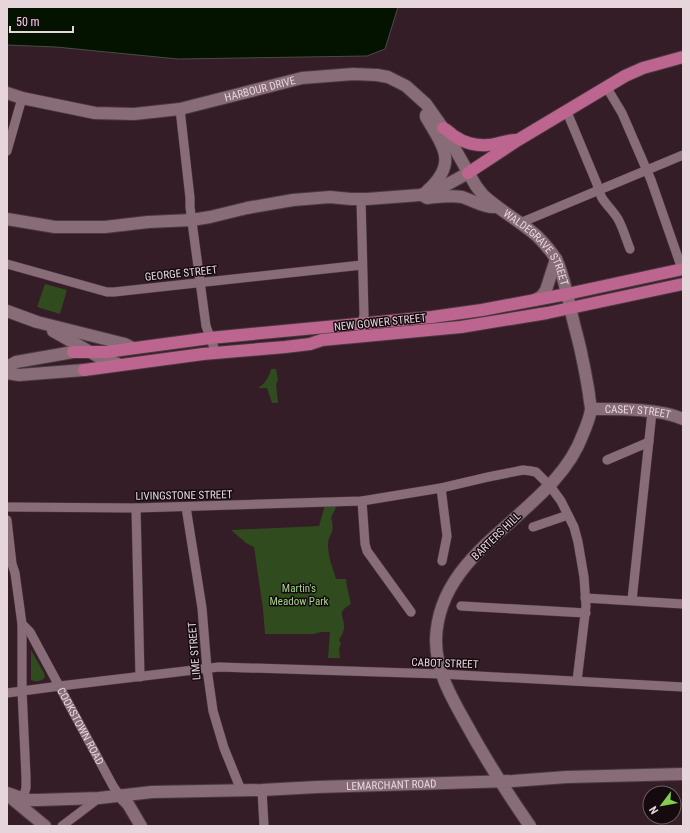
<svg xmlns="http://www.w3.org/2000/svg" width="690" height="833" viewBox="0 0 690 833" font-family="'Roboto Condensed',sans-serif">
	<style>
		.green { fill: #304b1d }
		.water { fill: #041200; stroke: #484d42 }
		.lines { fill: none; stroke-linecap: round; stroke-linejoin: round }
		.street-casing { stroke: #4b3841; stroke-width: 10 }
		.secondary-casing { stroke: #4b3841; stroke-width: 14 }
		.primary-casing { stroke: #4b3841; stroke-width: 14 }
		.street { stroke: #886c77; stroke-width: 9 }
		.secondary { stroke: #886c77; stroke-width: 12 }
		.primary { stroke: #bc658e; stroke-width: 12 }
		.labels { text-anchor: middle; stroke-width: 3; stroke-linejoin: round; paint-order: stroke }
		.street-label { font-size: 11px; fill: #e6d6dc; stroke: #150b0f }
		.park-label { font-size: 11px; fill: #a3d586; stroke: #150b0f }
	</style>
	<rect width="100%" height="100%" fill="#341d27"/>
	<!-- green -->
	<g class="green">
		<path d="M45,284L67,290L60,314L37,307Z"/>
		<path d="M271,369H276L278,380L276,384L278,403H272L267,388H258C265,384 269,377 271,369Z"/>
		<path d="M338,503L331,518C336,534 328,534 328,545C328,556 333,569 336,579H346L347,587L351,604C335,613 345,616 344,628C344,632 341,636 339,640L341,643L339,649L340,658H328L330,632H321L313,634H265L263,609L254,547L246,543L231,530L319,526L325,505Z"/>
		<path d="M31,650L44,673L45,677C41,682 36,682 31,680Z"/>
	</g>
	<!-- water -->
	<path class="water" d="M7,7H398L385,49L367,56L178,59L56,47L7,45Z"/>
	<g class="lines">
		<!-- street casing -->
		<g class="street-casing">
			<g id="street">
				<path d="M607,88L622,113L651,180L682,269"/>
				<path d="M180,109L190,198V207L206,326L216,353"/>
				<path d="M567,112L597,184C599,200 611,207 618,219C623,228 626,239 630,249"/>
				<path d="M7,151L22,98"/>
				<path d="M361,199L364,315L361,328"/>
				<path d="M520,223L683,155"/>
				<path d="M7,264L107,292H114L362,265"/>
				<path d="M607,460L649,442"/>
				<path d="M441,488L447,536L442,561"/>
				<path d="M362,501L365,544L367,551L411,612"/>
				<path d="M7,507L136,508L362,501L441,488L488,477L523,470L531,471L536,472L550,486L561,501L574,527L578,542L584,577L586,606L577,681"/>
				<path d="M186,507L202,608L207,669L213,711L224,748L241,790"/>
				<path d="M136,508L140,677"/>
				<path d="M7,520L12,564L15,573L22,624V690L26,777V788L23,798"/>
				<path d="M533,527L568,515"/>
				<path d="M585,598L683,604"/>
				<path d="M632,600L652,412"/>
				<path d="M461,606L586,613"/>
				<path id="s1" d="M22,624L30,632L113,786L119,795"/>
				<path d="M7,693L60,686L219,667L441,674L683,687"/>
				<path d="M262,790L264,826"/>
				<path d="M62,826L99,798"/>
			</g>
		</g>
		<!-- secondary casing -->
		<g class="secondary-casing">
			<g id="secondary">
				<path id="s2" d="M7,93L22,98L95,113L134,114L180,109L302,78L353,74L377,75L388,77L406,86L426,104L443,128L476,186L483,195C499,210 520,221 537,236C544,243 551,251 556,259C563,273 566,291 570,306C573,323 579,340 582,357C585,370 587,382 589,394C589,399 591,405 591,409C590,417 586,427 583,434C554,515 438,545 436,640C436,673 453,700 468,727C487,762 508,794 530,826"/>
				<path d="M426,115V117C444,148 458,163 427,191"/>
				<path d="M425,197L427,198C438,197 450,195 462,197C472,200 485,208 494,207"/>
				<path d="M7,219L55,227H105L148,222L192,220L210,217L247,208L293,200L330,197L351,199H367L420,195L439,189L468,173"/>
				<path d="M535,300L542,296L546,290L556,259"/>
				<path d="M7,311L37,322L125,344L133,348"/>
				<path d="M53,331L99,357L118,364"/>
				<path d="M7,367L16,362L73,352"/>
				<path d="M7,373L19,375L84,370"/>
				<path id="s3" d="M591,409C617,409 659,408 683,419"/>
				<path id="s4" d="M7,793L27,800H38L99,798L152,792L262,790L317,787L513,781L567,777L683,774"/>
				<path d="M119,795L128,804L141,826"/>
				<path d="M10,797L45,826"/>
			</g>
		</g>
		<!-- primary casing -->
		<g class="primary-casing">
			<g id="primary">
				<path d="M443,128C450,131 450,134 456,137C464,143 477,146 487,145C497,145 505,140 515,140"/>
				<path d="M468,173L518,140L625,76L643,68L683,57"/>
				<path d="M73,352H106L210,338L432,317L482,310L567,294L683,269"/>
				<path d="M84,370L203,354L285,347L310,344L322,340L461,327L547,313L683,284"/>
			</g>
		</g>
		<!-- street -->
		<use href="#street" class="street"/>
		<!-- secondary -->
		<use href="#secondary" class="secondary"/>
		<!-- primary -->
		<use href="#primary" class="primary"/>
	</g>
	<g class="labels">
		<!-- street labels -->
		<g class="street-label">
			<text dy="4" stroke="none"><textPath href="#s2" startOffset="258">HARBOUR DRIVE</textPath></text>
			<text dy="4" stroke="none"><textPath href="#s2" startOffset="619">WALDEGRAVE STREET</textPath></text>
			<text transform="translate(181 273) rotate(-6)" y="4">GEORGE STREET</text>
			<text transform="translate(380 322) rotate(-6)" y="4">NEW GOWER STREET</text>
			<text dy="4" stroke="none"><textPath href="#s3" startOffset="47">CASEY STREET</textPath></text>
			<text transform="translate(184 495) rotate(-1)" y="4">LIVINGSTONE STREET</text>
			<text transform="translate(496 536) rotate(-44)" y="4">BARTERS HILL</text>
			<text transform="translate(194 651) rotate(-95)" y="4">LIME STREET</text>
			<text transform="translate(445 663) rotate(2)" y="4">CABOT STREET</text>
			<text dy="4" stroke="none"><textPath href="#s1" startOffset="118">COOKSTOWN ROAD</textPath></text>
			<text dy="4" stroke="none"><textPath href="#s4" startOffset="386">LEMARCHANT ROAD</textPath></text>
		</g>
		<!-- park labels -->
		<g class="park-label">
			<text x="299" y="592">Martin's<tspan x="299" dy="13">Meadow Park</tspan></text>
		</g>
	</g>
	<!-- border -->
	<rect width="690" height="833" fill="none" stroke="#e6d6dc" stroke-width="16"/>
	<!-- north arrow -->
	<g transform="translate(662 805) rotate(238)"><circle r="19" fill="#150b0f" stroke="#695c61"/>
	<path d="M0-3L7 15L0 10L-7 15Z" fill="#84d04e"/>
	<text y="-6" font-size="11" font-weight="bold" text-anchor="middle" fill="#e6d6dc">N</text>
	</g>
	<!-- scale -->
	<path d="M10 26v6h63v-6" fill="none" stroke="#e6d6dc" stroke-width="2"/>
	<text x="16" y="26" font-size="12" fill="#e6d6dc" stroke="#150b0f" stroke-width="3" paint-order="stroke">50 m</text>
</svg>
